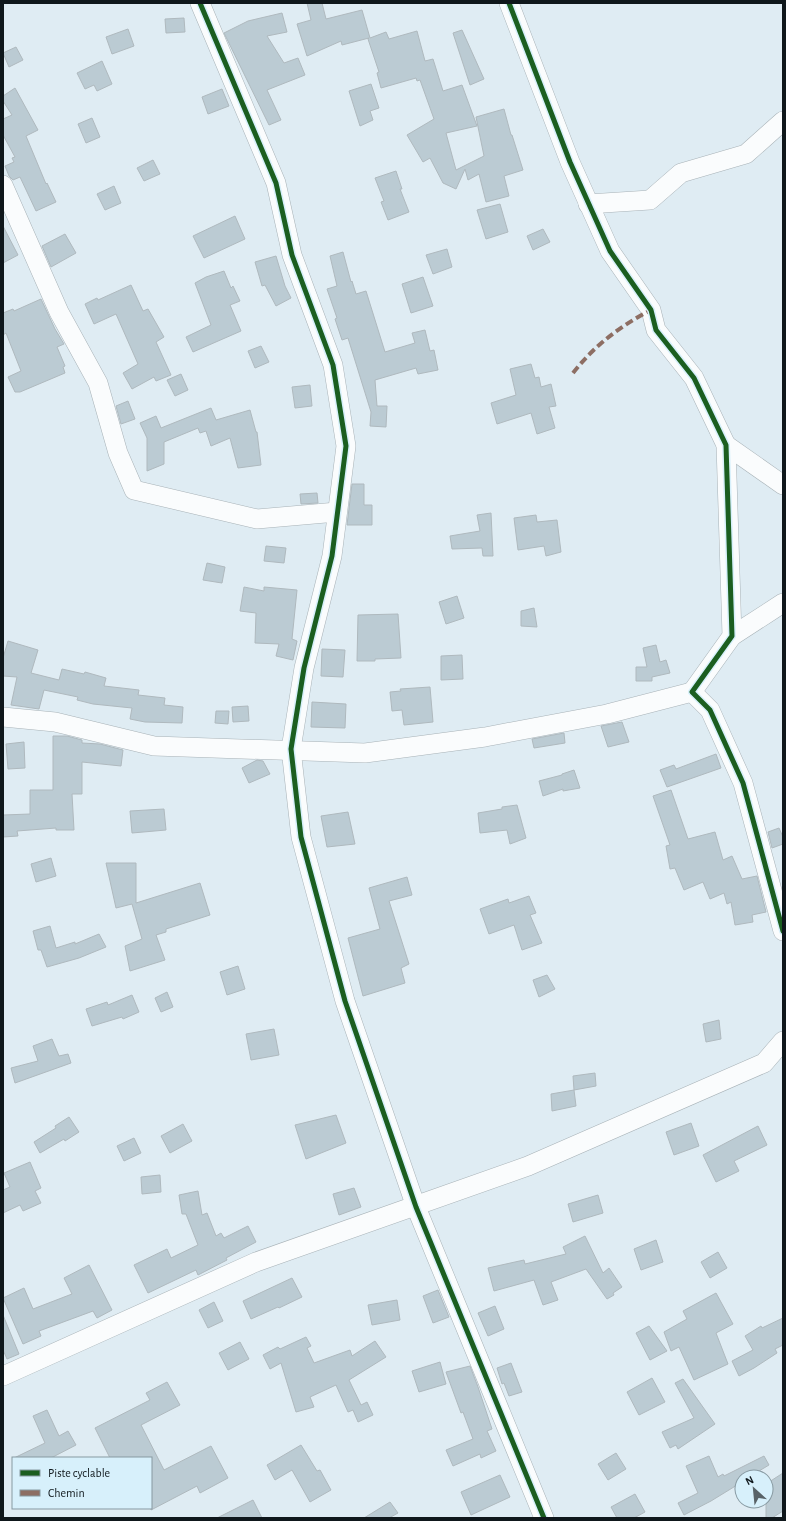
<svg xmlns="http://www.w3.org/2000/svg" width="786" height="1521" viewBox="0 0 786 1521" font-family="'Alegreya Sans',sans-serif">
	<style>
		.building { fill: #bbcbd3; stroke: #afb9be }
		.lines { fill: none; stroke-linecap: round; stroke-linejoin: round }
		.minor-casing { stroke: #a8b2b7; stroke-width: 20 }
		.minor { stroke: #fafcfd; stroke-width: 19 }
		.quiet { stroke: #8d6e63; stroke-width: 4; stroke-dasharray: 8 4; stroke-linecap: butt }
		.cycleway-casing { stroke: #d7f0fb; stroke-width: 8 }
		.cycleway { stroke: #1b5e20; stroke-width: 5 }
	</style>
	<rect width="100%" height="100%" fill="#dfecf3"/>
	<!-- building -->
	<g class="building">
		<path d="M307,3H322L326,19L362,10L370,38L386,32L389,39L417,31L425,61L433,59L443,91L462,85L477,126L446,133L456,170L484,156L476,117L504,109L511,135H512L523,170L504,176L509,196L486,202L479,174L468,180L465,169L456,189L443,183L430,158L423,162L407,135L434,119L420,80L417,81L416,78L381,88L377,73L379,72L368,39L369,38L342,45L341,41L307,56L297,24L311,20Z"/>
		<path d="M282,13L287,32L267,36L284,63L298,58L305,75L267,90L281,120L269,125L224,33L248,21Z"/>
		<path d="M184,18L185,32L166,33L165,19Z"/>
		<path d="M128,29L134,46L112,54L106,37Z"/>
		<path d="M462,30L484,79L470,85L453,33Z"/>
		<path d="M16,47L23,60L9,67L3,53Z"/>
		<path d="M102,61L112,84L97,91L94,85L85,89L77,73Z"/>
		<path d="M371,84L379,108L370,111L373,120L360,126L349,91Z"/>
		<path d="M15,88L38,130L26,136L46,184L47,183L56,202L36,211L20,177L13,180L9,176L5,166L14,162L12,158L15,157L3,135V119L12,115L3,101V96Z"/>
		<path d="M222,89L229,106L208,114L202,97Z"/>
		<path d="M92,118L100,137L86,143L78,124Z"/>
		<path d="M153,160L160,174L144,181L137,168Z"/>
		<path d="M396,171L402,189H400L409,212L388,220L381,202L384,201L375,178Z"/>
		<path d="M114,186L121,203L105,210L97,194Z"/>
		<path d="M500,204L508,232L486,239L477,210Z"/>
		<path d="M235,216L245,239L204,258L193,236Z"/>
		<path d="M3,226L18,255L3,263Z"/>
		<path d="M543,229L550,242L533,250L527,236Z"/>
		<path d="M65,234L76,253L51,267L42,246Z"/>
		<path d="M447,249L452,267L433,274L426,255Z"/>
		<path d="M343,252L351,282L352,281L356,294L366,291L385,352L415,343L412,333L425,330L430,351L434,350L438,370L418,374L416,368L375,380L377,406H387L386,427L370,426L371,412L348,338L342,340L335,319L337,318L327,289L337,286L330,256Z"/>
		<path d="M276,256L285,286L291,298L276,306L265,285L262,286L255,262Z"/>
		<path d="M224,271L231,288L233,286L240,301L230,305L241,331L193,352L186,337L211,325L195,283L206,277Z"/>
		<path d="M423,277L433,306L411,313L402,284Z"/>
		<path d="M131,285L143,311L148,309L164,337L156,342L171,375L156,381L154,377L132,389L123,373L138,364L116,314L94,324L85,304L97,298L98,300Z"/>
		<path d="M41,299L55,329L64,344L57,347L65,366L63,367L65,373L20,392H15L8,377L21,371L6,333L3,335V313L13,309L14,311Z"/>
		<path d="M261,346L269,362L255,368L248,351Z"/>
		<path d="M531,364L535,378L539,377L541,387L551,384L556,406L549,407L555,428L537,434L531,413L497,424L491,403L516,395L510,369Z"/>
		<path d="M181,374L188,390L175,396L167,380Z"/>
		<path d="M310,385L312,406L295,408L292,387Z"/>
		<path d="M128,401L135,419L121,424L116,406Z"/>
		<path d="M211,408L216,420L250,410L256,432H257L261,465L238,468L230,438L211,446L206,431L200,433L198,428L164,442V464L147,471V438L140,423L156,416L161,428Z"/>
		<path d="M352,484H364V505H372V525H347Z"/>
		<path d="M317,493L318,503L301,504L300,494Z"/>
		<path d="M491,513L493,556H483L482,548L452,549L450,536L480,531L477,515Z"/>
		<path d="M536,515L537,522L557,520L561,552L546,556L544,546L518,550L514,518Z"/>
		<path d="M266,546L286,548L284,563L264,561Z"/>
		<path d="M207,563L225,567L222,583L203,580Z"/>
		<path d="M244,587L264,591V587L297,590L292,639L297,641L293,660L276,656L279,644L255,643L256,613L240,611Z"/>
		<path d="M457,596L464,618L446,624L439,602Z"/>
		<path d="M534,608L537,627L521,626V611Z"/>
		<path d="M398,614L401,658L375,659V661H357L358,615Z"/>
		<path d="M8,641L38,650L31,673L59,680L62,669L84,674L85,672L106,678L104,686L139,690L138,695L165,698L164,705L183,707L182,723L145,722L130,719L132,708L93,704L77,700L78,697L44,690L39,709L11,705L17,677L3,676V658Z"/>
		<path d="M656,645L660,662L666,660L670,673L652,677V681H636V667H647L643,648Z"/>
		<path d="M322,649L345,650L343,677L321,676Z"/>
		<path d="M462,655L463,679L441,680V656Z"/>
		<path d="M430,687L433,722L404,725L402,710L392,711L390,692L401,691L400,689Z"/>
		<path d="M312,702L346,704L345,728L311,727Z"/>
		<path d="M248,706L249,721L233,722L232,707Z"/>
		<path d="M216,711H229L228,724L215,723Z"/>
		<path d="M622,722L629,742L608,747L601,726Z"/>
		<path d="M564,733L565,743L534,748L532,739Z"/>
		<path d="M53,736H67L82,740V743L100,744L123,750L121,766L82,762V794H72L74,830H56V828L17,831L18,836L3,837V815L30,814V790H53Z"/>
		<path d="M24,742L25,768L8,769L6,744Z"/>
		<path d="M716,754L721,768L667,787L660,770L674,765L676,769Z"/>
		<path d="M257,760L263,761L270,774L249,783L242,768Z"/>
		<path d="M574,770L580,788L563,791V789L543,796L539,781L562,775V774Z"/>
		<path d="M671,790L688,839L715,832L723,860L732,856L742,879L757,876L766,912L752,915L753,922L735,925L731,902L727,904L724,893L710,899L703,882L684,890L675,868L670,869L666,846L670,845L653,796Z"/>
		<path d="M517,805L526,838L510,844L507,830L480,833L478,813L502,809V807Z"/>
		<path d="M164,809L166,830L132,833L130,811Z"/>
		<path d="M348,812L355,844L327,847L321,816Z"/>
		<path d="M779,828L783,837V844L772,848L768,832Z"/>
		<path d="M51,858L56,876L36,882L31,864Z"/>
		<path d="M106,863H136V903L200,883L210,915L166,929V932L156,935L165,960L130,971L125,946L142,939L132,904L116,908Z"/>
		<path d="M407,877L412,895L389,901L409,964L401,968L405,983L363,996L348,938L380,929L369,888Z"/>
		<path d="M529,896L536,913L530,915L542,943L522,950L514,925L489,934L480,909L508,899L509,903Z"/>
		<path d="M50,926L56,948L75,942V944L99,934L106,947L79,958L47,967L41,950H38L33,931Z"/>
		<path d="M238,966L245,989L227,995L220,972Z"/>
		<path d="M547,975L555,989L539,997L533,980Z"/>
		<path d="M167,992L173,1007L161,1012L155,998Z"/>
		<path d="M132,995L139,1012L123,1019L122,1017L92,1026L86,1009L107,1002L108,1005Z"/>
		<path d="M719,1020L721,1039L706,1042L703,1024Z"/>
		<path d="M274,1029L279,1055L251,1060L246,1034Z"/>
		<path d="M52,1039L59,1056L68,1054L71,1063L15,1083L11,1068L38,1061L33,1046Z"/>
		<path d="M595,1073L596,1086L574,1090L573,1076Z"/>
		<path d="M574,1090L576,1106L552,1111L551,1094Z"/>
		<path d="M336,1115L346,1143L306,1159L295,1125Z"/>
		<path d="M69,1117L79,1132L65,1141L64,1139L40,1153L34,1142L56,1128L55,1126Z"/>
		<path d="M691,1123L699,1146L674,1155L666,1132Z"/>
		<path d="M183,1124L192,1141L170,1153L161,1136Z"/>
		<path d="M758,1126L767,1145L734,1161L739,1171L716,1182L703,1155Z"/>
		<path d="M134,1138L141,1153L124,1161L117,1146Z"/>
		<path d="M30,1162L41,1188L35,1191L41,1203L23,1211L20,1205L3,1213V1190L10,1187L4,1173Z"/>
		<path d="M160,1175L161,1192L142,1194L141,1177Z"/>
		<path d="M354,1188L361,1207L339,1215L333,1194Z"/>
		<path d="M198,1191L202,1215L207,1213L216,1236L221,1233L224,1238L248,1226L256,1242L226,1258L227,1260L198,1275L196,1270L148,1293L134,1265L167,1249L171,1258L198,1245L186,1214H182L179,1195Z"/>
		<path d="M598,1195L603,1213L573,1222L568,1204Z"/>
		<path d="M585,1236L603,1273L609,1268L622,1287L613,1293L614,1295L607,1299L586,1269L551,1282L558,1300L543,1305L534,1280L494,1291L488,1268L524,1260L525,1264L566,1254L563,1247Z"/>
		<path d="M656,1240L663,1262L641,1270L634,1249Z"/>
		<path d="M718,1252L727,1268L710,1278L701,1262Z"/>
		<path d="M89,1265L112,1310L97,1318L93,1311L39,1331L41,1336L23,1344L3,1298L24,1288L33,1309L72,1294L64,1278Z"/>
		<path d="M292,1278L302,1297L279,1308L278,1307L251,1319L243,1301Z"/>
		<path d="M438,1290L449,1317L433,1323L423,1296Z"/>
		<path d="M716,1293L733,1324L716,1333L728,1364L694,1380L679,1347L671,1351L664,1332L687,1319L683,1311Z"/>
		<path d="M397,1300L400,1320L372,1325L368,1305Z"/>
		<path d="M214,1302L223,1321L208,1328L199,1310Z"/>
		<path d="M495,1306L504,1329L488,1336L478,1313Z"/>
		<path d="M3,1315L19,1354L7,1359L3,1350Z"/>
		<path d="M783,1318V1345L775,1349L777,1353L754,1368L739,1376L732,1361L753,1350L745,1336L761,1326L762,1328Z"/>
		<path d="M649,1326L667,1351L650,1360L636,1333Z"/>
		<path d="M306,1337L311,1346L307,1348L314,1363L350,1350L352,1356L375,1341L386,1357L349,1380L361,1405L367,1402L373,1415L358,1422L353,1410L348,1412L336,1385L310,1397L314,1407L296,1412L281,1363L270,1369L263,1355L278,1347L280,1349Z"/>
		<path d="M240,1342L249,1359L228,1370L219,1353Z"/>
		<path d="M440,1362L446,1384L419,1392L412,1371Z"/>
		<path d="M511,1363L522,1392L509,1396L504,1383L502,1384L497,1368Z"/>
		<path d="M470,1366L478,1387L492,1429L487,1431L496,1451L481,1458L480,1454L453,1466L446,1450L473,1439L463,1412L461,1413L446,1372Z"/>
		<path d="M652,1378L665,1402L639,1415L627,1392Z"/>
		<path d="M683,1379L715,1424L678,1449L676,1445L670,1448L662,1432L694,1418L675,1383Z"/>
		<path d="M167,1382L180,1405L141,1425L164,1470L211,1446L228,1478L200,1493L197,1486L151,1510V1458H110L95,1428L150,1400L146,1393Z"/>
		<path d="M47,1410L59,1436L68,1431L76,1445L51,1458H14L45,1443L33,1416Z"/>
		<path d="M301,1445L317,1471L320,1470L331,1490L310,1502L292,1470L275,1480L267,1465Z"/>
		<path d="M616,1453L626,1469L608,1480L598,1464Z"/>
		<path d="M709,1456L718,1477L723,1474L724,1476L764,1456L769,1465L749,1477H742V1482L711,1501L684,1515L678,1503L698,1493L686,1466Z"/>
		<path d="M783,1473V1511L772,1518H766V1484Z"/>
		<path d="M500,1475L510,1497L471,1515L461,1492Z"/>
		<path d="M635,1494L645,1512L634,1518H617L611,1507Z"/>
		<path d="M253,1500L262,1518H217Z"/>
		<path d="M390,1502L398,1513L389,1518H364Z"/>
	</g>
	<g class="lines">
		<!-- minor casing -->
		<g class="minor-casing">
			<g id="minor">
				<path d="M200,3L276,183L292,255L333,365L346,446L332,556L304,668L291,749L301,837L345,1001L416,1207L544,1518"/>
				<path d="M509,3L570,162L610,251L651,310L656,330L694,378L726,445L732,636L692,692L710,710L743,783L783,931"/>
				<path d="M3,185L59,312L98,383L118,453L134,490L257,519L337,512"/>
				<path d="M588,204L650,200L681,173L746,154L783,121"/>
				<path d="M726,445L783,485"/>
				<path d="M732,636L783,603"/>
				<path d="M3,717L55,722L154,746L365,753L485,737L607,714L692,692"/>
				<path d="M3,1376L256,1262L528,1166L764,1063L783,1041"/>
			</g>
		</g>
		<!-- minor -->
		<use href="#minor" class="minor"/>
		<!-- quiet -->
		<path class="quiet" d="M573,373C594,346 620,326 651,310"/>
		<!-- cycleway casing -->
		<g class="cycleway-casing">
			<g id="cycleway">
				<path d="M200,3L276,183L292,255L333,365L346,446L332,556L304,668L291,749L301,837L345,1001L416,1207L544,1518"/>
				<path d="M509,3L570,162L610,251L651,310L656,330L694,378L726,445L732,636L692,692L710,710L743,783L783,931"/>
			</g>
		</g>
		<!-- cycleway -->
		<use href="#cycleway" class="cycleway"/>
	</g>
	<!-- border -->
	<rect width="786" height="1521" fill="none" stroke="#0f171b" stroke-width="8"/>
	<!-- legend -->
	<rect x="12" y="1457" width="140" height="52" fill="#d7f0fb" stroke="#8799a1"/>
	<rect x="20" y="1470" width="20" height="6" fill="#1b5e20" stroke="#8799a1"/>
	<text x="48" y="1477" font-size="12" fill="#0f171b">Piste cyclable</text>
	<rect x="20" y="1490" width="20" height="6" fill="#8d6e63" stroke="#8799a1"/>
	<text x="48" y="1497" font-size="12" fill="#0f171b">Chemin</text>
	<!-- north arrow -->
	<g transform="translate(754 1489) rotate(333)"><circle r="19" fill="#d7f0fb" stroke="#8799a1"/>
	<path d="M0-3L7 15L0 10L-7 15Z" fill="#586267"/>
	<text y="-6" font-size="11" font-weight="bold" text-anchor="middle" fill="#0f171b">N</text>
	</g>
</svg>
